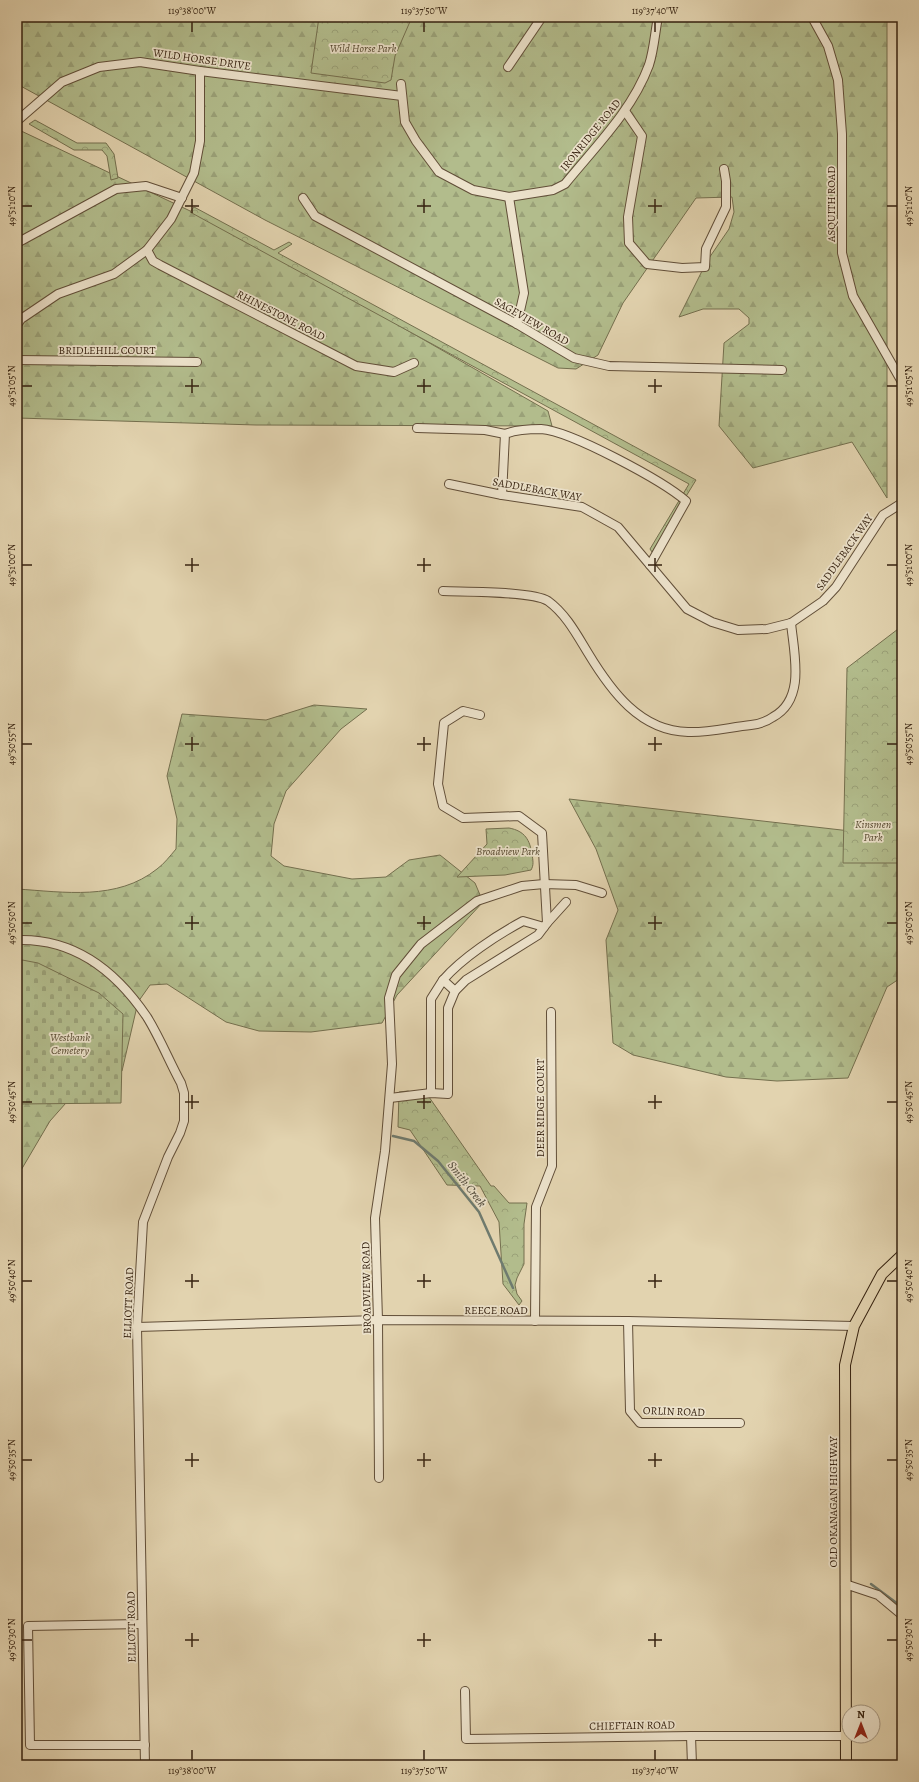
<svg xmlns="http://www.w3.org/2000/svg" width="919" height="1782" viewBox="0 0 919 1782" font-family="Alegreya,serif">
	<style>
		.forest { fill: url(#forest-firs); stroke: #746f4e }
		.cemetery { fill: url(#cemetery-stones); stroke: #746f4e }
		.park { fill: url(#park-crowns); stroke: #746f4e }
		.lines { fill: none; stroke-linecap: round; stroke-linejoin: round }
		.stream { stroke: #6f7b6f; stroke-width: 2.5 }
		.minor-casing { stroke: #614e38; stroke-width: 10 }
		.major-casing { stroke: #362210; stroke-width: 12 }
		.minor { stroke: #ece2cb; stroke-width: 8 }
		.major { stroke: #e2d3af; stroke-width: 10 }
		.ticks { fill: none; stroke: #362210; stroke-width: 1.5 }
		.labels { text-anchor: middle; stroke-width: 3.5; stroke-linejoin: round; paint-order: stroke }
		.park-label { font-size: 11px; font-style: italic; fill: #55482f; stroke: #ece2cb }
		.street-label { font-size: 11px; fill: #362210; stroke: #ece2cb }
		.water-label { font-size: 12px; font-style: italic; fill: #4e4738; stroke: #ece2cb }
		.neatline { fill: none; stroke: #362210; stroke-width: 1.5 }
		.ticks-label { font-size: 10px; text-anchor: middle; fill: #362210 }
	</style>
	<defs>
		<pattern id="forest-firs" width="22" height="20" patternUnits="userSpaceOnUse"><rect width="22" height="20" fill="#b2bc8c"/><path d="M5 1l3.5 6h-7zM16 11l3.5 6h-7z" fill="#9aa178"/></pattern>
		<pattern id="cemetery-stones" width="16" height="16" patternUnits="userSpaceOnUse"><rect width="16" height="16" fill="#b2bc8c"/><path d="M2 7V4a2 2 0 0 1 4 0v3zM10 15v-3a2 2 0 0 1 4 0v3z" fill="#9aa178"/></pattern>
		<pattern id="park-crowns" width="20" height="18" patternUnits="userSpaceOnUse"><rect width="20" height="18" fill="#b2bc8c"/><path d="M2 6a3 3 0 1 1 6 0M12 15a3 3 0 1 1 6 0" fill="none" stroke="#9aa178"/></pattern>
	</defs>
	<rect width="100%" height="100%" fill="#e2d3af"/>
	<filter id="stains"><feTurbulence type="fractalNoise" baseFrequency=".005" numOctaves="4"/><feColorMatrix values="0 0 0 0 .2 0 0 0 0 .09 0 0 0 0 .02 0 0 0 .5 -.17"/></filter>
	<radialGradient id="worn" r=".72"><stop offset=".6" stop-color="#630" stop-opacity="0"/><stop offset="1" stop-color="#630" stop-opacity=".3"/></radialGradient>
	<!-- forest -->
	<g class="forest">
		<path d="M17,17H887V498L852,442L753,468L719,426L724,343L749,324V318L739,309H703L679,317L707,261L729,229L734,212L732,197L696,198L623,303L598,355L576,369L558,368L265,220L17,84Z"/>
		<path d="M17,129L243,236L548,411L552,426L256,425L17,418Z"/>
		<path d="M314,705L367,709L341,729L286,791L274,824L271,856L284,866L352,879L386,877L409,860L440,855L475,883L483,902L397,995L382,1023L311,1032L259,1031L226,1022L167,984L150,985L138,1002L122,1071L89,1077L50,1121L17,1177V889C64,892 117,901 157,869C164,864 170,856 176,849L177,819L167,776L182,714L266,720Z"/>
		<path d="M569,799L859,832L902,852V977L887,987L848,1078L777,1081L726,1077L633,1055L613,1043L606,940L618,910L596,849Z"/>
	</g>
	<!-- cemetery -->
	<path class="cemetery" d="M17,959L38,963L99,993L123,1014L121,1103L17,1104Z"/>
	<!-- park -->
	<g class="park">
		<path d="M319,17H412L395,56L391,80L385,83L311,73Z"/>
		<path d="M35,120L77,143H106L114,154L118,178L111,180L107,156L102,150H74L29,124Z"/>
		<path d="M194,207L274,250L289,242L292,244L278,253L696,480L652,552L650,549L689,484L190,212Z"/>
		<path d="M902,626V863H843L847,668Z"/>
		<path d="M509,828C525,831 530,840 532,855C533,860 534,865 531,870L505,875L457,877L487,844L486,829Z"/>
		<path d="M408,1091L429,1097L491,1186H494L509,1203H527L524,1224V1264L517,1278L515,1285L517,1294L522,1301L519,1305L503,1284L499,1222L480,1186L447,1185L410,1130L398,1127L399,1092Z"/>
	</g>
	<g class="lines">
		<!-- stream -->
		<g class="stream">
			<path d="M393,1136L414,1141L438,1161L479,1212L513,1288"/>
			<path d="M871,1584L902,1607"/>
		</g>
		<!-- minor casing -->
		<g class="minor-casing">
			<g id="minor">
				<path d="M812,17L828,46L838,80L842,134V253L853,296L902,382"/>
				<path d="M508,67L542,17"/>
				<path d="M401,84L405,122L416,141L439,172L473,190L509,197L553,190L565,184C595,147 632,111 649,65C654,50 655,32 658,17"/>
				<path d="M625,111L642,136L628,217L629,243L647,264L682,268L705,267L706,249L726,207V181L724,169"/>
				<path d="M17,121L62,82L99,67L140,62L200,71L402,96"/>
				<path d="M509,197L524,293L517,324"/>
				<path d="M303,198L315,216L517,324L574,358L609,366L782,370"/>
				<path d="M17,243L116,189L146,186L182,198"/>
				<path d="M147,250L153,261L160,265L356,366L394,372L414,363"/>
				<path d="M17,325L21,319L58,294L114,274L147,250L171,219L194,173L200,141V71"/>
				<path d="M17,360L197,362"/>
				<path d="M417,428L485,430L505,434"/>
				<path d="M449,484L502,495L582,507L618,527L687,609L712,622L738,630L767,629L791,623L823,601L836,587L883,515L902,503"/>
				<path d="M502,495L505,434C515,430 530,429 541,429C571,431 663,481 686,501L650,565"/>
				<path d="M443,591C464,592 533,591 548,601C566,614 577,635 588,653C611,691 640,731 688,732C708,733 731,727 751,725C760,724 766,722 773,717C806,699 794,654 791,623"/>
				<path d="M547,923L566,902"/>
				<path d="M17,940C75,938 116,971 147,1017C160,1038 169,1061 181,1083L184,1093V1121L180,1133L168,1157L143,1222L137,1327L145,1765"/>
				<path d="M455,991L466,980L538,935L547,923L542,833L519,816L463,818L443,806L438,784L444,723L463,711L480,715"/>
				<path d="M431,1093V999L443,980"/>
				<path d="M390,1098L431,1093L448,1094V1008L455,991L443,980C462,958 497,935 523,921L544,927"/>
				<path d="M535,1321L536,1207L552,1166L551,1012"/>
				<path d="M628,1321L630,1411L640,1423H740"/>
				<path d="M137,1327L378,1320L628,1321L854,1326"/>
				<path d="M379,1478L378,1320L375,1218L385,1151L392,1064L389,998L396,975L421,944L477,901L522,886L544,884L576,885L602,893"/>
				<path d="M845,1584L878,1595L902,1615"/>
				<path d="M142,1624L28,1626L30,1745H145"/>
				<path d="M465,1691L466,1739L691,1736H846"/>
				<path d="M691,1736L692,1765"/>
			</g>
		</g>
		<!-- major casing -->
		<g class="major-casing">
			<path id="major" d="M846,1765L845,1365L854,1326L882,1274L902,1255"/>
		</g>
		<!-- minor -->
		<use href="#minor" class="minor"/>
		<!-- major -->
		<use href="#major" class="major"/>
	</g>
	<!-- ticks -->
	<path class="ticks" d="M192,22V32M424,22V32M655,22V32M192,199V213M424,199V213M655,199V213M22,206H32M185,206H199M417,206H431M648,206H662M887,206H897M192,379V393M424,379V393M655,379V393M22,386H32M185,386H199M417,386H431M648,386H662M887,386H897M192,558V572M424,558V572M655,558V572M22,565H32M185,565H199M417,565H431M648,565H662M887,565H897M192,737V751M424,737V751M655,737V751M22,744H32M185,744H199M417,744H431M648,744H662M887,744H897M192,916V930M424,916V930M655,916V930M22,923H32M185,923H199M417,923H431M648,923H662M887,923H897M192,1095V1109M424,1095V1109M655,1095V1109M22,1102H32M185,1102H199M417,1102H431M648,1102H662M887,1102H897M192,1274V1288M424,1274V1288M655,1274V1288M22,1281H32M185,1281H199M417,1281H431M648,1281H662M887,1281H897M192,1453V1467M424,1453V1467M655,1453V1467M22,1460H32M185,1460H199M417,1460H431M648,1460H662M887,1460H897M192,1633V1647M424,1633V1647M655,1633V1647M22,1640H32M185,1640H199M417,1640H431M648,1640H662M887,1640H897M192,1750V1760M424,1750V1760M655,1750V1760"/>
	<g class="labels">
		<!-- park labels -->
		<g class="park-label">
			<text x="363" y="52">Wild Horse Park</text>
			<text x="873" y="828">Kinsmen<tspan x="873" dy="13">Park</tspan></text>
			<text x="508" y="855">Broadview Park</text>
			<text x="70" y="1041">Westbank<tspan x="70" dy="13">Cemetery</tspan></text>
		</g>
		<!-- street labels -->
		<g class="street-label">
			<text transform="translate(202 59) rotate(8)" y="4">WILD HORSE DRIVE</text>
			<text transform="translate(590 135) rotate(-51)" y="4">IRONRIDGE ROAD</text>
			<text transform="translate(831 204) rotate(-90)" y="4">ASQUITH ROAD</text>
			<text transform="translate(281 315) rotate(27)" y="4">RHINESTONE ROAD</text>
			<text transform="translate(532 321) rotate(30)" y="4">SAGEVIEW ROAD</text>
			<text x="107" y="354">BRIDLEHILL COURT</text>
			<text transform="translate(537 489) rotate(10)" y="4">SADDLEBACK WAY</text>
			<text transform="translate(844 552) rotate(-55)" y="4">SADDLEBACK WAY</text>
			<text transform="translate(540 1108) rotate(-90)" y="4">DEER RIDGE COURT</text>
			<text transform="translate(366 1288) rotate(-91)" y="4">BROADVIEW ROAD</text>
			<text transform="translate(128 1303) rotate(-88)" y="4">ELLIOTT ROAD</text>
			<text x="496" y="1314">REECE ROAD</text>
			<text transform="translate(674 1411) rotate(2)" y="4">ORLIN ROAD</text>
			<text transform="translate(833 1502) rotate(-90)" y="4">OLD OKANAGAN HIGHWAY</text>
			<text transform="translate(131 1627) rotate(-91)" y="4">ELLIOTT ROAD</text>
			<text transform="translate(632 1725) rotate(-1)" y="4">CHIEFTAIN ROAD</text>
		</g>
		<!-- water labels -->
		<g class="water-label">
			<text transform="translate(467 1184) rotate(52)" y="4">Smith Creek</text>
		</g>
	</g>
	<!-- margin -->
	<rect width="919" height="1782" fill="none" stroke="#e2d3af" stroke-width="44"/>
	<!-- north arrow -->
	<g transform="translate(861 1724)"><circle r="19" fill="#ece2cb" stroke="#a39580"/>
	<path d="M0-3L7 15L0 10L-7 15Z" fill="#8f2418"/>
	<text y="-6" font-size="11" font-weight="bold" text-anchor="middle" fill="#362210">N</text>
	</g>
	<rect x="22" y="22" width="875" height="1738" class="neatline"/>
	<g class="ticks-label">
		<text x="192" y="14">119°38'00"W</text>
		<text x="424" y="14">119°37'50"W</text>
		<text x="655" y="14">119°37'40"W</text>
		<text transform="translate(11 206) rotate(-90)" y="4">49°51'10"N</text>
		<text transform="translate(908 206) rotate(-90)" y="4">49°51'10"N</text>
		<text transform="translate(11 386) rotate(-90)" y="4">49°51'05"N</text>
		<text transform="translate(908 386) rotate(-90)" y="4">49°51'05"N</text>
		<text transform="translate(11 565) rotate(-90)" y="4">49°51'00"N</text>
		<text transform="translate(908 565) rotate(-90)" y="4">49°51'00"N</text>
		<text transform="translate(11 744) rotate(-90)" y="4">49°50'55"N</text>
		<text transform="translate(908 744) rotate(-90)" y="4">49°50'55"N</text>
		<text transform="translate(11 923) rotate(-90)" y="4">49°50'50"N</text>
		<text transform="translate(908 923) rotate(-90)" y="4">49°50'50"N</text>
		<text transform="translate(11 1102) rotate(-90)" y="4">49°50'45"N</text>
		<text transform="translate(908 1102) rotate(-90)" y="4">49°50'45"N</text>
		<text transform="translate(11 1281) rotate(-90)" y="4">49°50'40"N</text>
		<text transform="translate(908 1281) rotate(-90)" y="4">49°50'40"N</text>
		<text transform="translate(11 1460) rotate(-90)" y="4">49°50'35"N</text>
		<text transform="translate(908 1460) rotate(-90)" y="4">49°50'35"N</text>
		<text transform="translate(11 1640) rotate(-90)" y="4">49°50'30"N</text>
		<text transform="translate(908 1640) rotate(-90)" y="4">49°50'30"N</text>
		<text x="192" y="1774">119°38'00"W</text>
		<text x="424" y="1774">119°37'50"W</text>
		<text x="655" y="1774">119°37'40"W</text>
	</g>
	<rect width="100%" height="100%" filter="url(#stains)"/>
	<rect width="100%" height="100%" fill="url(#worn)"/>
</svg>
